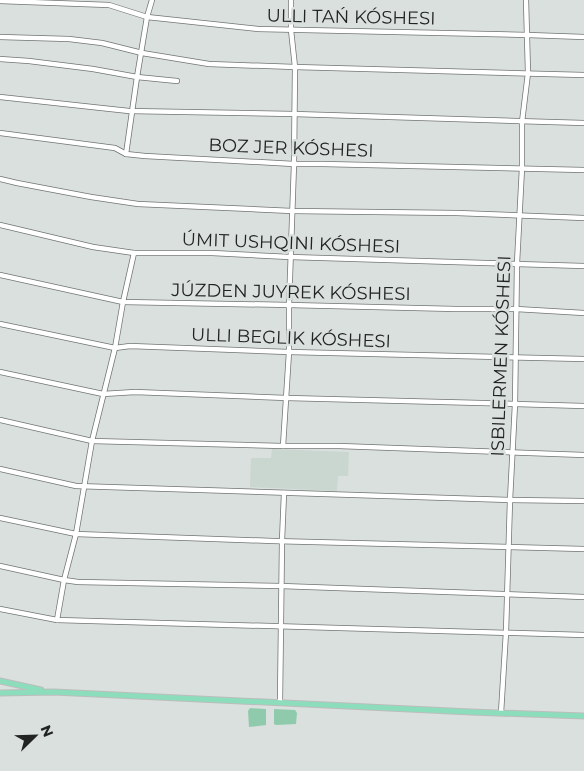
<svg xmlns="http://www.w3.org/2000/svg" width="584" height="771" viewBox="0 0 584 771" font-family="Montserrat,sans-serif">
	<style>
		.built { fill: #cad7d0 }
		.green { fill: #8fcaac }
		.lines { fill: none; stroke-linecap: round; stroke-linejoin: round }
		.minor-casing { stroke: #707572; stroke-width: 6 }
		.major-casing { stroke: #bdbdbd; stroke-width: 7 }
		.minor { stroke: #fff; stroke-width: 4.5 }
		.major { stroke: #8cddbc; stroke-width: 5 }
		.labels { text-anchor: middle; stroke-width: 5; stroke-linejoin: round; paint-order: stroke }
		.street-label { font-size: 18px; fill: #222423; stroke: #dae0dd }
	</style>
	<rect width="100%" height="100%" fill="#dae0dd"/>
	<!-- built -->
	<path class="built" d="M272,449L349,452L348,476H338L337,491L250,487L251,458H271Z"/>
	<!-- green -->
	<g class="green">
		<path d="M250,708L266,709V725L249,727L248,711Z"/>
		<path d="M274,709L295,710L297,713L296,724L276,725L274,724Z"/>
	</g>
	<g class="lines">
		<!-- minor casing -->
		<g class="minor-casing">
			<g id="minor">
				<path d="M0,1L109,5L147,17L258,29L528,35L584,37"/>
				<path d="M0,37L69,39L102,43L142,53L209,64L295,67L584,75"/>
				<path d="M0,59L29,61L93,69L137,77L177,81"/>
				<path d="M0,97L129,111L294,114L584,123"/>
				<path d="M0,133L115,148L126,154L145,156L294,164H323L584,170"/>
				<path d="M126,154L137,77L147,17L152,0"/>
				<path d="M0,179L17,183L91,197L138,204L292,211L457,213L584,218"/>
				<path d="M0,225L93,247L134,253H212L290,257L584,266"/>
				<path d="M0,275L123,302L289,305L456,309H516L584,313"/>
				<path d="M0,324L115,348L130,346L289,352L584,359"/>
				<path d="M0,372L103,394L135,392L287,398L515,404L584,406"/>
				<path d="M0,420L92,441L283,446H339L584,455"/>
				<path d="M283,446L289,352V305L294,164L295,67L291,30V0"/>
				<path d="M0,469L76,486L510,500L584,501"/>
				<path d="M0,518L76,534L273,541L584,549"/>
				<path d="M0,566L64,580L78,582L281,586L584,597"/>
				<path d="M0,609L57,620L584,635"/>
				<path d="M57,620L64,580L76,534L92,441L115,348L123,302L134,253"/>
				<path d="M280,702L282,541L284,493"/>
				<path d="M501,713L506,632L510,500L515,404L517,263L522,168V122L528,73L526,0"/>
			</g>
		</g>
		<!-- major casing -->
		<g class="major-casing">
			<g id="major">
				<path d="M0,681L41,690"/>
				<path d="M0,693L54,692L471,712L584,716"/>
			</g>
		</g>
		<!-- minor -->
		<use href="#minor" class="minor"/>
		<!-- major -->
		<use href="#major" class="major"/>
	</g>
	<g class="labels">
		<!-- street labels -->
		<g class="street-label">
			<text transform="translate(351 17) rotate(1)" y="6">ULLI TAŃ KÓSHESI</text>
			<text transform="translate(291 148) rotate(2)" y="6">BOZ JER KÓSHESI</text>
			<text transform="translate(291 243) rotate(2)" y="6">ÚMIT USHQINI KÓSHESI</text>
			<text transform="translate(291 292) rotate(1)" y="6">JÚZDEN JUYREK KÓSHESI</text>
			<text transform="translate(291 338) rotate(2)" y="6">ULLI BEGLIK KÓSHESI</text>
			<text transform="translate(501 356) rotate(-88)" y="6">ISBILERMEN KÓSHESI</text>
		</g>
	</g>
	<!-- north arrow -->
	<g transform="translate(35 736) rotate(67)" stroke="#dae0dd" stroke-width="4" paint-order="stroke">
	<path d="M0-4L9 19L0 12L-9 19Z" fill="#222423"/>
	<text y="-8" font-size="14" font-weight="bold" text-anchor="middle" fill="#222423">N</text>
	</g>
</svg>
